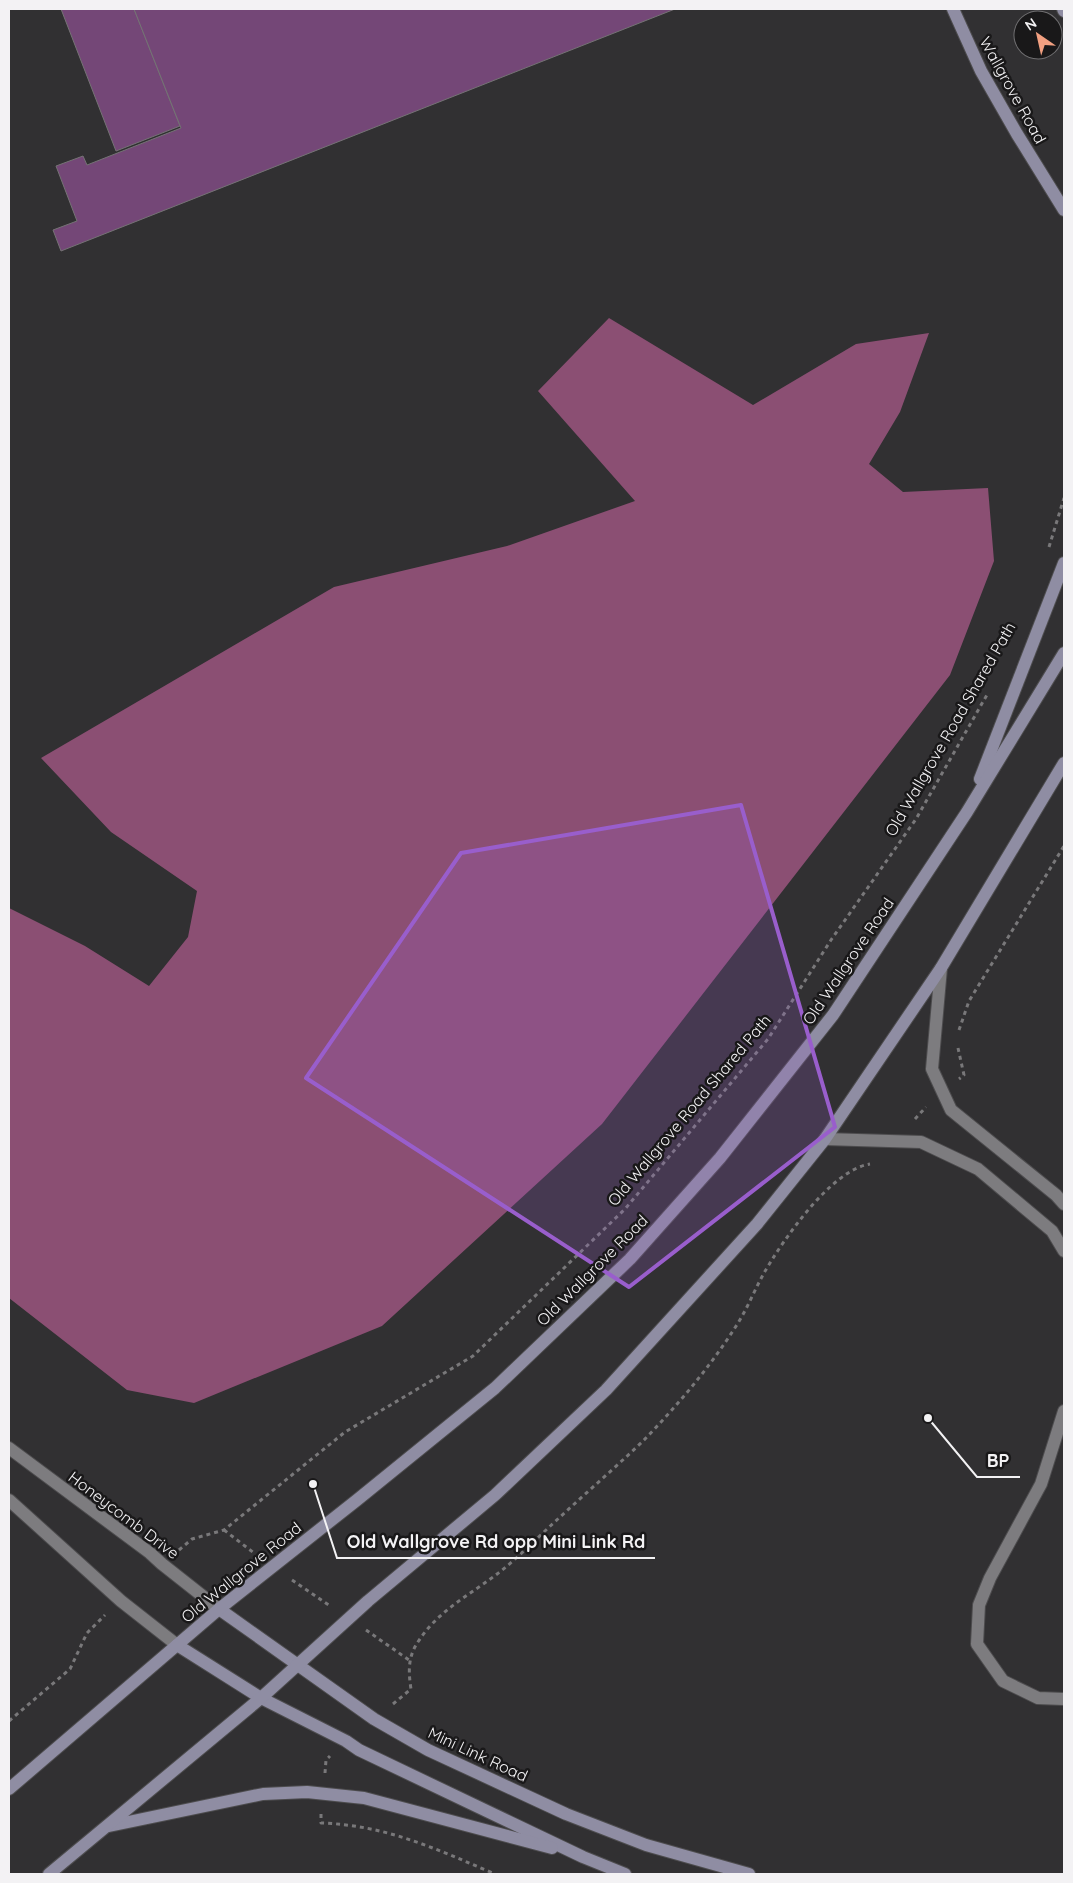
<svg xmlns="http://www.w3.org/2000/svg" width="1073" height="1883" viewBox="0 0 1073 1883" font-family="Quicksand,sans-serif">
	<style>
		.forest { fill: #8b4f73 }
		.building { fill: #744777; stroke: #757375 }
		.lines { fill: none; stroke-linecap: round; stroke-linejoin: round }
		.service-casing { stroke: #4d4c4e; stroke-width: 14 }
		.minor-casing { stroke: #4d4c4e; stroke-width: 14 }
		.secondary-casing { stroke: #4d4c4e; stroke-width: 14 }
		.path { stroke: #79787a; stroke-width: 3; stroke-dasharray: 4 4; stroke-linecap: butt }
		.service { stroke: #7d7c7f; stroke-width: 12 }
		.minor { stroke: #7d7c7f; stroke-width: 12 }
		.secondary { stroke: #8f8da3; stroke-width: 12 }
		.marked { fill: #995ecc; fill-opacity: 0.2; stroke: #995ecc; stroke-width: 4; stroke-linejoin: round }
		.labels { text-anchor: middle; stroke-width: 5; stroke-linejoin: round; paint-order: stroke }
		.street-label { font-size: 16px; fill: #f3f2f4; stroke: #191819 }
		.leader { fill: none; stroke: #f3f2f4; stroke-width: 2 }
		.callout-dot { fill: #f3f2f4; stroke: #191819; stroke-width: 2 }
		.callout-label { font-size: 18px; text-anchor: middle; font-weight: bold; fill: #f3f2f4; stroke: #191819; stroke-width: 5; stroke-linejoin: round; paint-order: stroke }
	</style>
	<rect width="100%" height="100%" fill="#313032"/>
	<!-- forest -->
	<path class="forest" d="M609,318L753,405L856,344L929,333L900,412L869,464L903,492L988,488L994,561L950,675L602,1124L382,1326L194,1403L127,1390L9,1298V908L85,946L149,986L188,937L197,891L111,832L41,758L334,587L507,546L635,501L538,391Z"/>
	<!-- building -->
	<g class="building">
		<path d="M61,9H134L180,126L116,151Z"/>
		<path d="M134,9H675L61,251L53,230L77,221L56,166L83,156L87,165L181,128Z"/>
	</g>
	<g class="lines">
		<!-- service casing -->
		<g class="service-casing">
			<g id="service">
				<path d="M941,968L932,1069L951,1110L1056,1195L1064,1204"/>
				<path d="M825,1139L921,1142L978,1169L1052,1231L1064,1251"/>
				<path d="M1064,1411L1041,1484L990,1578L979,1605L977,1644L1003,1681L1038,1698L1064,1699"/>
			</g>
		</g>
		<!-- minor casing -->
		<g class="minor-casing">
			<g id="minor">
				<path d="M9,1448L150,1553L162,1564L219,1609"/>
				<path d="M9,1500L121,1601L177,1645"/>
			</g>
		</g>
		<!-- secondary casing -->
		<g class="secondary-casing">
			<g id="secondary">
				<path d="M953,9L981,71L1017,134L1064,210"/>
				<path d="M1063,9L1064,11"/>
				<path d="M980,779L1064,563"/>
				<path d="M219,1609L374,1719L428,1750L566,1814L646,1845L749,1874"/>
				<path d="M177,1645L261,1698L346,1741L359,1750L583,1857L625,1874"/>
				<path d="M9,1789L219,1609L357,1500L495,1388L630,1259L720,1158L833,1015L967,812L1064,653"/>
				<path d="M109,1826L263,1794L307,1792L364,1798L552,1848"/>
				<path d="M49,1874L261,1698L368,1601L495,1495L606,1390L757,1224L825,1139L941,968L1064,763"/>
			</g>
		</g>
		<!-- path -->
		<g class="path">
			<path d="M1049,547L1064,498"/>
			<path d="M959,1030L969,1001L1064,846"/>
			<path d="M958,1048L964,1075L959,1079"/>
			<path d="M915,1119L926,1107"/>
			<path d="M224,1530L254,1553"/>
			<path d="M179,1550L192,1539L224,1530L345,1432L473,1356L625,1209L768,1039L831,940L916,819L988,693"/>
			<path d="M292,1580L330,1606"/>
			<path d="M366,1630L409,1660"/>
			<path d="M393,1704L411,1689C408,1670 408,1655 420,1639C440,1609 473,1593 501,1571C521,1555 540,1535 559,1518C587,1492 616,1467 643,1441C678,1405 711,1366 738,1323C748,1307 755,1289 764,1273C783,1240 831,1170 870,1164"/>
			<path d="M9,1721L70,1669L87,1633L105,1615"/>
			<path d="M325,1773L326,1760L330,1756"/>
			<path d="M321,1814V1823C386,1825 436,1849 495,1874"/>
		</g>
		<!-- service -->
		<use href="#service" class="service"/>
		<!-- minor -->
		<use href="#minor" class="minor"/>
		<!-- secondary -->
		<use href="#secondary" class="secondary"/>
	</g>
	<!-- marked area -->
	<path class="marked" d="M741,805L835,1127L629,1287L306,1078L461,853Z"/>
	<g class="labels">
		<!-- street labels -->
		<g class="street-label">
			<text transform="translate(1013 90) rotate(61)" y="6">Wallgrove Road</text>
			<text transform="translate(950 729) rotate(-60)" y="6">Old Wallgrove Road Shared Path</text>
			<text transform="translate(848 961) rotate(-56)" y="6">Old Wallgrove Road</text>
			<text transform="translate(689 1110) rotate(-50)" y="6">Old Wallgrove Road Shared Path</text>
			<text transform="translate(592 1270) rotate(-45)" y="6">Old Wallgrove Road</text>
			<text transform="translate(124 1515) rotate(37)" y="6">Honeycomb Drive</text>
			<text transform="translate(241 1572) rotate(-39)" y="6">Old Wallgrove Road</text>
			<text transform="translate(478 1754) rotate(25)" y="6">Mini Link Road</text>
		</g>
	</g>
	<!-- callouts -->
	<path class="leader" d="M928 1418L977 1477H1020M313 1484L337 1558H655"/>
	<g class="callout-dot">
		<circle cx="928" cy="1418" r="5"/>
		<circle cx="313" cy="1484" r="5"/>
	</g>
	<g class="callout-label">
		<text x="998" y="1467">BP</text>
		<text x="496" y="1548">Old Wallgrove Rd opp Mini Link Rd</text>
	</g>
	<!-- border -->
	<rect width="1073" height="1883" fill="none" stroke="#f3f2f4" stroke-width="20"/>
	<!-- north arrow -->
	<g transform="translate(1038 35) rotate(326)"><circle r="24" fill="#191819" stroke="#706f71"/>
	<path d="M0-4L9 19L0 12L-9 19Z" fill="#f2a081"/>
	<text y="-8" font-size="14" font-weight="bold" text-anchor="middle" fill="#f3f2f4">N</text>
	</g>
</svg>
